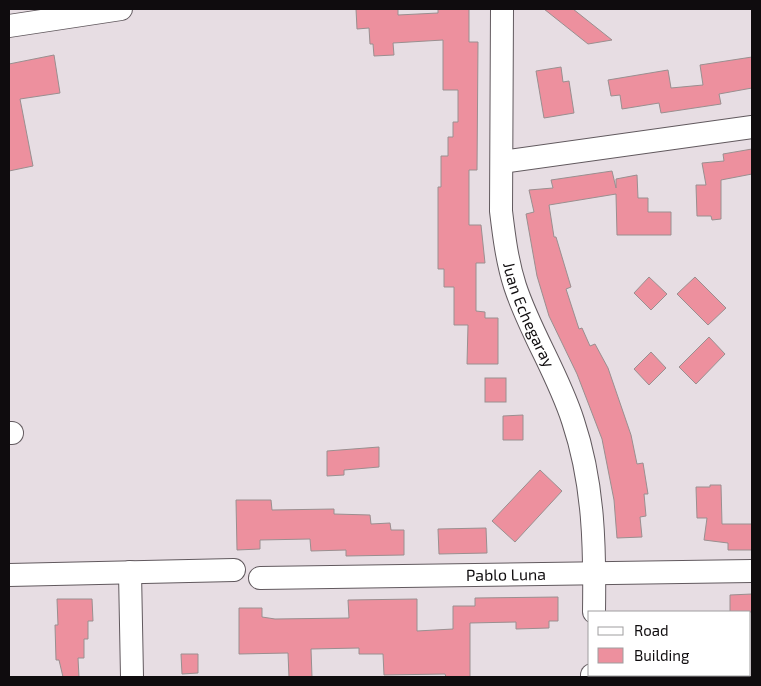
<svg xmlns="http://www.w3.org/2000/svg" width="761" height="686" viewBox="0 0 761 686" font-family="'Exo 2',sans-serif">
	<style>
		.building { fill: #ed909e; stroke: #9a8f90 }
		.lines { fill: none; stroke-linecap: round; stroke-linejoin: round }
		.minor-casing { stroke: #61595e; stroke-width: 24 }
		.minor { stroke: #fff; stroke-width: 22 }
		.labels { text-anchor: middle; stroke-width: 4.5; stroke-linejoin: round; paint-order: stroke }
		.street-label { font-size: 16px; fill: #0f0c0e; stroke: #fff }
	</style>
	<rect width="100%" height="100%" fill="#e7dde3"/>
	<!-- building -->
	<g class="building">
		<path d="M356,9H398V15L438,13V9H469V42H478L477,170H469V225H481L485,263H476V311L485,312V318H498V364H467L468,325H454V287H444V269H438V187H441V156H448V137H453V122H458V90H443V40L393,43L394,55L374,56L373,44H370L369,28L357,29Z"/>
		<path d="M544,9H573L612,40L588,44Z"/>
		<path d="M54,55L60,93L20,99L33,166L9,171V64Z"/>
		<path d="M752,57V88L719,94L721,104L661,113L659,103L622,109L620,95L611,96L608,80L668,70L671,88L703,85L700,65Z"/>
		<path d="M561,67L563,82L569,81L574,113L544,118L536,71Z"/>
		<path d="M752,149V174L721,180V219L712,220L711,216H697L696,185H706L702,163L724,161L723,154Z"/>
		<path d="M612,171L616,188V179L637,175L638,198H648V212H671V235H617L616,194L549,205L554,237H556L571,287L566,289L579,329L582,328L590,346L595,344L608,368L631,435L637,464L643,463L648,494H644L646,516L640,517L642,537L617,538L614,500L602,439L577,374L549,316L537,276L526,214L534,212L529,190L553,188L551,180Z"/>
		<path d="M649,277L667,294L651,310L634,293Z"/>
		<path d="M695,277L726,308L708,325L677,294Z"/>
		<path d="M709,337L725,354L696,384L679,367Z"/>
		<path d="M651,352L666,368L649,385L634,369Z"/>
		<rect x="485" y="378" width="21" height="24"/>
		<path d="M523,415V440H503V416Z"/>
		<path d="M379,447V467L344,470V475L327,476V451Z"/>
		<path d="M540,470L562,491L515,542L492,521Z"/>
		<path d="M710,485H721L722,524H752V550H728V543L704,540L707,518H697L696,487H710Z"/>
		<path d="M236,500H271L272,510L334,509V514L370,515L371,524L390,523L391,530H404V555L346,556V550L311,551L310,539L260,540V549L237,550Z"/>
		<path d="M486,528L487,553L439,554L438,529Z"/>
		<path d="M752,594V612H730V595Z"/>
		<path d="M558,597V621H549V628L516,629V622L470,623V677H446L445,674L384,675L383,654H359V648L311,649L312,677H289L288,653L239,654V608H262V617L275,619L349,618L348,600L417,599V631L453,629V606H475V598Z"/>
		<path d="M57,599H92L93,621H88V639H84V658H78L79,677H63L59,660H56L55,625H58Z"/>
		<path d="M181,654H198V673L182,674Z"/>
	</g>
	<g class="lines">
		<!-- minor casing -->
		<g class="minor-casing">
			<g id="minor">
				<path id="s1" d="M502,9L501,211C504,236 507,261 515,286C530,332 558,374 573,421C594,484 595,547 594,612"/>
				<path d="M9,26L121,9"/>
				<path d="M502,162L752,127"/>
				<path d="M9,433H12"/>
				<path d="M130,572L132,677"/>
				<path d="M9,575L234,570"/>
				<path id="s2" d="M260,578L752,571"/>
				<path d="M592,677V675"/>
			</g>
		</g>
		<!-- minor -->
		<use href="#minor" class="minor"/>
	</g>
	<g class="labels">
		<!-- street labels -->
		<g class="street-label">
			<text dy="6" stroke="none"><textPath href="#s1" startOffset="310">Juan Echegaray</textPath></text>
			<text dy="6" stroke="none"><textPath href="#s2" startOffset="246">Pablo Luna</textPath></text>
		</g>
	</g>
	<!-- border -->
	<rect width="761" height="686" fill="none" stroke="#0f0c0e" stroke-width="20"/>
	<!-- legend -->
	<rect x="588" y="611" width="162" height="65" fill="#ffffff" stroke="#9f9e9f"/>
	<rect x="598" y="627" width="25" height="8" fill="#ffffff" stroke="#9f9e9f"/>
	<text x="634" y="636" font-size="15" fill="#0f0c0e">Road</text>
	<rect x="598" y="648" width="25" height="15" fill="#ed909e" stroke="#9f9e9f"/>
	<text x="634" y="661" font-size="15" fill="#0f0c0e">Building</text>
</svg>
